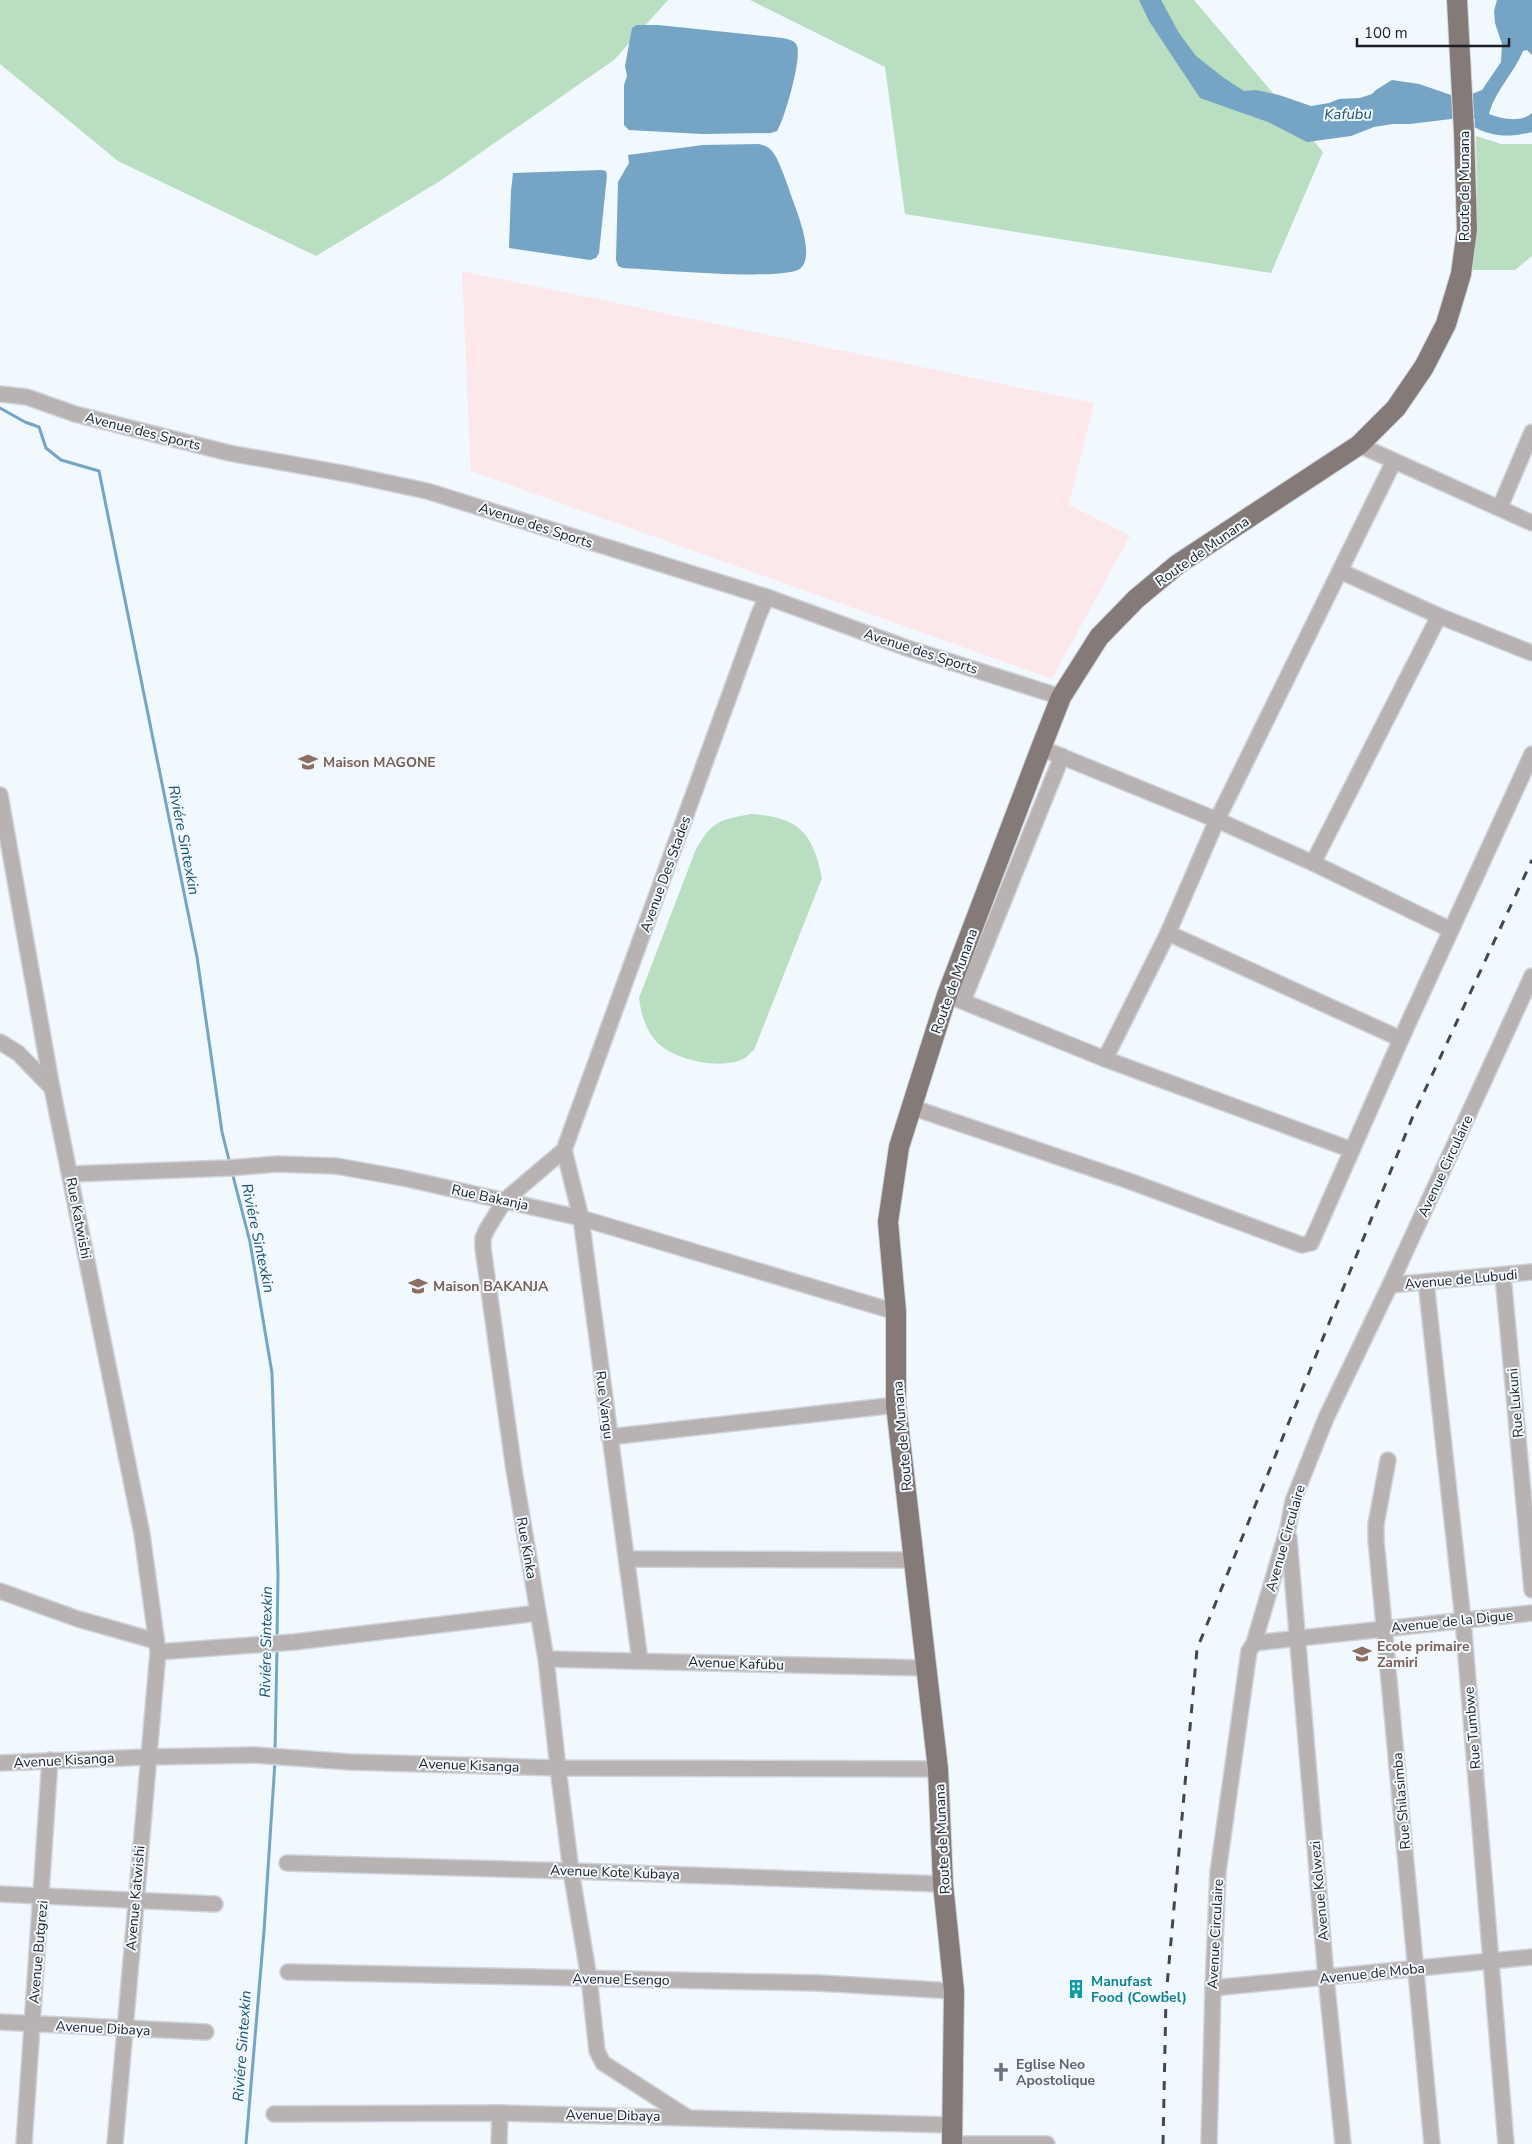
<svg xmlns="http://www.w3.org/2000/svg" width="1532" height="2144" viewBox="0 0 1532 2144" font-family="'Nunito Sans',sans-serif">
	<style>
		.industrial { fill: #fce7eb }
		.green { fill: #badec2 }
		.water { fill: #75a4c4 }
		.lines { fill: none; stroke-linecap: round; stroke-linejoin: round }
		.stream { stroke: #75a4c4; stroke-width: 3 }
		.minor-casing { stroke: #cfd5db; stroke-width: 18 }
		.major-casing { stroke: #cfd5db; stroke-width: 22 }
		.minor { stroke: #b8b3b2; stroke-width: 15 }
		.major { stroke: #847a78; stroke-width: 20 }
		.rail { stroke: #44484b; stroke-width: 3; stroke-dasharray: 9 9; stroke-linecap: butt }
		.labels { text-anchor: middle; stroke-width: 4; stroke-linejoin: round; paint-order: stroke }
		.street-label { font-size: 14px; fill: #1c1f22; stroke: #f1f8fe }
		.education-label { font-size: 14px; font-weight: bold; fill: #785e54; stroke: #f1f8fe; text-anchor: start }
		.culture-label { font-size: 14px; font-weight: bold; fill: #0d838f; stroke: #f1f8fe; text-anchor: start }
		.worship-label { font-size: 14px; font-weight: bold; fill: #5b616d; stroke: #f1f8fe; text-anchor: start }
		.water-label { font-size: 15px; font-style: italic; fill: #185171; stroke: #f1f8fe }
	</style>
	<rect width="100%" height="100%" fill="#f1f8fe"/>
	<!-- industrial -->
	<path class="industrial" d="M462,271L1094,403L1069,505L1130,536L1052,679L471,471Z"/>
	<!-- green -->
	<g class="green">
		<path d="M0,0H668L614,60L440,181L316,256L118,161L0,64Z"/>
		<path d="M750,0H1194L1323,152L1271,273L905,214L885,67Z"/>
		<path d="M1476,136L1501,144H1532V256L1515,270H1471L1477,200Z"/>
		<path d="M751,814C798,817 813,832 822,878L754,1050C751,1052 748,1056 745,1058C723,1071 671,1060 655,1040C645,1028 641,1013 639,998L696,849C713,820 720,820 751,814Z"/>
	</g>
	<!-- water -->
	<g class="water">
		<path d="M1139,0H1161L1179,33L1196,56L1224,78L1244,91L1256,90L1279,95L1311,106L1329,103L1339,99L1360,98L1372,94L1376,90L1392,80L1419,84L1454,96L1469,95L1482,90L1501,62L1502,44L1495,23L1494,11L1497,0H1532V55L1527,50L1523,51C1514,73 1495,91 1489,114C1502,119 1520,123 1532,113V132C1510,137 1495,138 1474,127L1475,119H1451L1410,124H1393L1374,127L1351,136L1307,142L1268,122L1200,98L1149,21Z"/>
		<path d="M637,25H658L774,37C780,38 792,38 796,44C804,53 784,121 777,131L771,133L702,134L629,130L624,125V85L627,76L625,66L632,28Z"/>
		<path d="M759,144C762,145 767,146 769,148C779,155 789,191 794,203C799,218 814,255 801,268C787,282 650,269 623,268L618,266L616,260L618,182L629,163L628,155L703,145Z"/>
		<path d="M602,170L606,171L607,175L599,253L596,258L590,260L509,248L511,191L513,173Z"/>
	</g>
	<g class="lines">
		<!-- stream -->
		<g class="stream">
			<path d="M0,408L25,422L39,427L46,448L61,460L99,471L197,957L222,1132L230,1164"/>
			<path d="M232,1172L250,1242L272,1373L278,1574L277,1640"/>
			<path d="M275,1752L277,1648"/>
			<path d="M246,2144L264,1931L275,1761"/>
		</g>
		<!-- minor casing -->
		<g class="minor-casing">
			<g id="minor">
				<path d="M0,394L27,397L75,414L229,453L347,474L427,491L767,597L907,648L1061,697"/>
				<path d="M1359,445L1532,523"/>
				<path d="M1500,507L1532,432"/>
				<path d="M1340,571L1439,616L1532,653"/>
				<path d="M1041,748L1217,820L1313,863L1451,930"/>
				<path d="M0,795L52,1088L142,1534L158,1652L115,2144"/>
				<path d="M1313,863L1439,616"/>
				<path d="M1168,933L1401,1039"/>
				<path d="M947,995L1105,1059L1352,1150"/>
				<path d="M963,1001L1062,756"/>
				<path d="M0,1042L18,1053L52,1088"/>
				<path d="M1105,1059L1168,933L1217,820L1394,461"/>
				<path d="M911,1107L1132,1182L1302,1245L1311,1243L1401,1039L1532,754"/>
				<path d="M564,1150L581,1218L640,1661"/>
				<path d="M71,1174L229,1168L277,1164L336,1166L403,1178L581,1218L896,1312"/>
				<path d="M1503,1276L1532,1590"/>
				<path d="M1426,1282L1463,1620L1506,2144"/>
				<path d="M1390,1285L1532,1272"/>
				<path d="M609,1437L896,1405"/>
				<path d="M1388,1460L1376,1524V1540L1432,2144"/>
				<path d="M1289,1538L1326,1977L1343,2144"/>
				<path d="M627,1559L914,1560"/>
				<path d="M0,1591L78,1619L156,1641"/>
				<path d="M1254,1643L1532,1613"/>
				<path d="M158,1652L294,1642L538,1613"/>
				<path d="M546,1659L925,1668"/>
				<path d="M0,1763L147,1757L255,1755L350,1762L558,1768L938,1769"/>
				<path d="M287,1863L571,1871L943,1884"/>
				<path d="M0,1894L215,1904"/>
				<path d="M288,1972L818,1983L954,1991"/>
				<path d="M1213,1988L1532,1957"/>
				<path d="M0,2022L206,2032"/>
				<path d="M274,2114L500,2113L953,2125"/>
				<path d="M687,2117L603,2063L597,2051L589,1978L571,1871L558,1768L546,1659L514,1470L483,1248V1238L487,1229L505,1200L564,1150L759,614L767,597"/>
				<path d="M24,2144L50,1760"/>
				<path d="M499,2144L500,2113"/>
				<path d="M962,2144H1047"/>
				<path d="M1209,2144L1213,1988L1218,1872L1249,1651L1254,1643L1288,1528L1293,1501L1326,1418L1390,1285L1532,976"/>
			</g>
		</g>
		<!-- major casing -->
		<g class="major-casing">
			<path id="major" d="M952,2144L954,1991L943,1884L938,1769L896,1405V1312L888,1222L899,1147L947,995L1041,748L1061,697L1099,637L1136,599L1178,564L1359,445L1396,408L1424,367L1446,324L1461,274L1467,230L1464,132L1457,0"/>
		</g>
		<!-- minor -->
		<use href="#minor" class="minor"/>
		<!-- major -->
		<use href="#major" class="major"/>
		<!-- rail -->
		<path class="rail" d="M1163,2144L1166,1997L1197,1649L1413,1116L1532,860"/>
	</g>
	<!-- icons -->
	<defs>
		<g id="school-bare" transform="scale(1.5)"><path d="M0-5L7-2L0 1L-7-2ZM-4 1L0 2.5L4 1V4Q0 6-4 4Z" fill="#8d6e63" stroke="#f1f8fe" stroke-width="2.5" paint-order="stroke"/></g>
		<g id="building-bare" transform="scale(1.5)"><path d="M-4-6H4V6H1V3H-1V6H-4ZM-2.5-4.3h1.7v1.8h-1.7ZM.8-4.3h1.7v1.8H.8ZM-2.5-1h1.7V.8h-1.7ZM.8-1h1.7V.8H.8Z" fill="#0f9aa8" stroke="#f1f8fe" stroke-width="2.5" paint-order="stroke"/></g>
		<g id="church-bare" transform="scale(1.5)"><path d="M-1.2-6h2.4v3.5h3.3v2.4h-3.3V6h-2.4V-.1h-3.3v-2.4h3.3Z" fill="#6b7280" stroke="#f1f8fe" stroke-width="2.5" paint-order="stroke"/></g>
	</defs>
	<g fill-rule="evenodd">
		<use href="#school-bare" x="308" y="762"/>
		<use href="#school-bare" x="418" y="1286"/>
		<use href="#school-bare" x="1362" y="1654"/>
		<use href="#building-bare" x="1076" y="1989"/>
		<use href="#church-bare" x="1001" y="2072"/>
	</g>
	<g class="labels">
		<!-- street labels -->
		<g class="street-label">
			<text transform="translate(1464 186) rotate(-90)" y="5">Route de Munana</text>
			<text transform="translate(143 431) rotate(14)" y="5">Avenue des Sports</text>
			<text transform="translate(536 525) rotate(18)" y="5">Avenue des Sports</text>
			<text transform="translate(1202 551) rotate(-35)" y="5">Route de Munana</text>
			<text transform="translate(921 651) rotate(18)" y="5">Avenue des Sports</text>
			<text transform="translate(665 874) rotate(-70)" y="5">Avenue Des Stades</text>
			<text transform="translate(954 981) rotate(-70)" y="5">Route de Munana</text>
			<text transform="translate(1445 1166) rotate(-65)" y="5">Avenue Circulaire</text>
			<text transform="translate(490 1197) rotate(12)" y="5">Rue Bakanja</text>
			<text transform="translate(79 1218) rotate(79)" y="5">Rue Katwishi</text>
			<text transform="translate(1461 1279) rotate(-5)" y="5">Avenue de Lubudi</text>
			<text transform="translate(1515 1403) rotate(-95)" y="5">Rue Lukuni</text>
			<text transform="translate(605 1405) rotate(83)" y="5">Rue Vangu</text>
			<text transform="translate(902 1436) rotate(-95)" y="5">Route de Munana</text>
			<text transform="translate(1285 1538) rotate(-74)" y="5">Avenue Circulaire</text>
			<text transform="translate(527 1548) rotate(80)" y="5">Rue Kinka</text>
			<text transform="translate(1452 1621) rotate(-6)" y="5">Avenue de la Digue</text>
			<text transform="translate(736 1663) rotate(2)" y="5">Avenue Kafubu</text>
			<text transform="translate(1472 1728) rotate(-95)" y="5">Rue Tumbwe</text>
			<text transform="translate(64 1760) rotate(-3)" y="5">Avenue Kisanga</text>
			<text transform="translate(469 1765) rotate(2)" y="5">Avenue Kisanga</text>
			<text transform="translate(1401 1801) rotate(-95)" y="5">Rue Shilasimba</text>
			<text transform="translate(942 1839) rotate(-93)" y="5">Route de Munana</text>
			<text transform="translate(615 1872) rotate(2)" y="5">Avenue Kote Kubaya</text>
			<text transform="translate(1319 1891) rotate(-95)" y="5">Avenue Kolwezi</text>
			<text transform="translate(135 1898) rotate(-85)" y="5">Avenue Katwishi</text>
			<text transform="translate(1215 1934) rotate(-87)" y="5">Avenue Circulaire</text>
			<text transform="translate(38 1952) rotate(-85)" y="5">Avenue Butgrezi</text>
			<text transform="translate(1372 1973) rotate(-6)" y="5">Avenue de Moba</text>
			<text transform="translate(621 1979) rotate(1)" y="5">Avenue Esengo</text>
			<text transform="translate(103 2028) rotate(3)" y="5">Avenue Dibaya</text>
			<text transform="translate(613 2115) rotate(1)" y="5">Avenue Dibaya</text>
		</g>
		<!-- education labels -->
		<g class="education-label">
			<text x="323" y="767">Maison MAGONE</text>
			<text x="433" y="1291">Maison BAKANJA</text>
			<text x="1377" y="1651">Ecole primaire<tspan x="1377" dy="16">Zamiri</tspan></text>
		</g>
		<!-- culture labels -->
		<g class="culture-label">
			<text x="1091" y="1986">Manufast<tspan x="1091" dy="16">Food (Cowbel)</tspan></text>
		</g>
		<!-- worship labels -->
		<g class="worship-label">
			<text x="1016" y="2069">Eglise Neo<tspan x="1016" dy="16">Apostolique</tspan></text>
		</g>
		<!-- water labels -->
		<g class="water-label">
			<text transform="translate(1348 114) rotate(-1)" y="5">Kafubu</text>
			<text transform="translate(184 840) rotate(79)" y="5">Riviére Sintexkin</text>
			<text transform="translate(258 1238) rotate(78)" y="5">Riviére Sintexkin</text>
			<text transform="translate(266 1642) rotate(-89)" y="5">Riviére Sintexkin</text>
			<text transform="translate(242 2046) rotate(-86)" y="5">Riviére Sintexkin</text>
		</g>
	</g>
	<!-- scale -->
	<path d="M1357 38v8h152v-8" fill="none" stroke="#1c1f22" stroke-width="2.5"/>
	<text x="1364" y="38" font-size="15" fill="#1c1f22" stroke="#f1f8fe" stroke-width="4" paint-order="stroke">100 m</text>
</svg>
